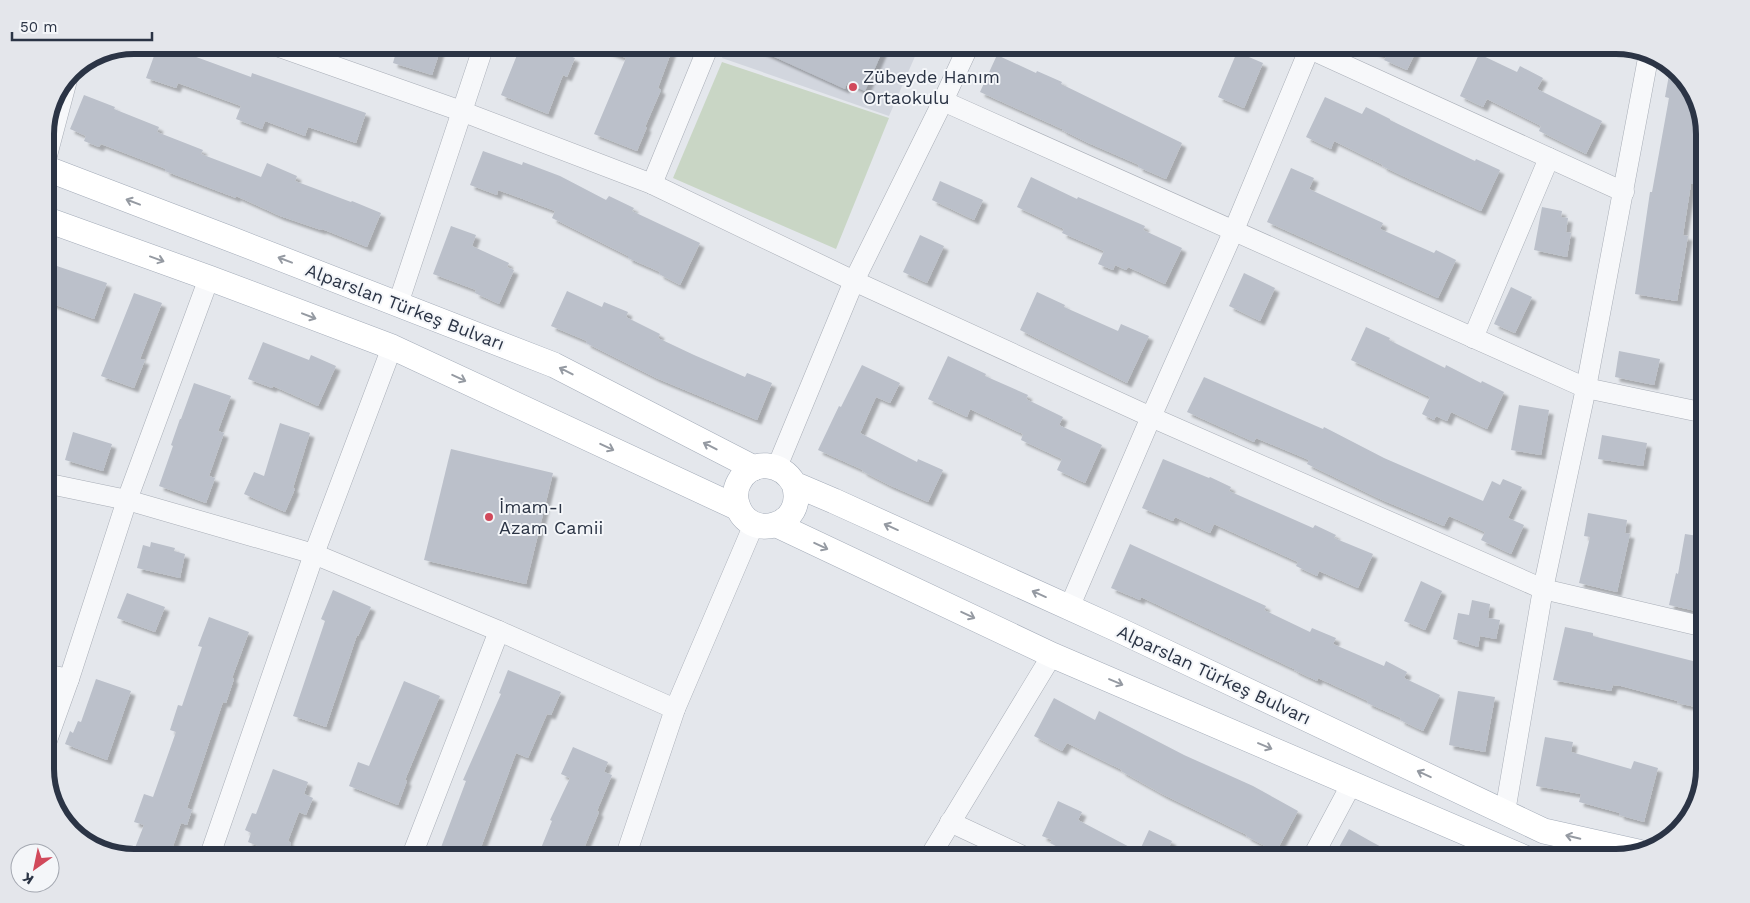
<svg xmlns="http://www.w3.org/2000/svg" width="1750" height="903" viewBox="0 0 1750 903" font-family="'Work Sans',sans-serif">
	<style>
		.built { fill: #d2d6de }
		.green { fill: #c9d6c5 }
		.building { fill: #bbc0ca; filter: url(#shadow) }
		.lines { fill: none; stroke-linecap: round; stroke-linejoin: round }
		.minor-casing { stroke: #a9aeb7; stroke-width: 21 }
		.major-casing { stroke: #a3abb8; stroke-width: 26 }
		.minor { stroke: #f7f8fa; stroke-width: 20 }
		.major { stroke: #fff; stroke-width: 25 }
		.oneway { stroke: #959aa2 }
		.poi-dot { fill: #d1495b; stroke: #f4f6f9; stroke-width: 2 }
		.labels { text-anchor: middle; stroke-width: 4; stroke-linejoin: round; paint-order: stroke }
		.poi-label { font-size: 18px; fill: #2b3445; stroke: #f4f6f9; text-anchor: start }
		.street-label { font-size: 18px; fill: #2b3445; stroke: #f4f6f9 }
		.rim { fill: none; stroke: #2b3445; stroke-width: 6 }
	</style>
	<defs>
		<filter id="shadow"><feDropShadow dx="4.5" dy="4.5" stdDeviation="1" flood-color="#0004"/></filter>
	</defs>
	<rect width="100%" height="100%" fill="#e4e7ec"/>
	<!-- built -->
	<path class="built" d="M727,45H920L889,116L722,58Z"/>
	<!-- green -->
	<path class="green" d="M722,62L889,118L836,249L673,178Z"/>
	<!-- building -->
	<g class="building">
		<path d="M158,45H171L189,52L188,54L251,77L252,73L366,113L356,143L308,127L305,136L265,121L262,129L236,119L241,106L178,83L176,88L146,78Z"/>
		<path d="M398,45H422L440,51L432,75L393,63Z"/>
		<path d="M521,45H541L575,58L567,77L563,75L548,114L501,95Z"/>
		<path d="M597,45H659L672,50L658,88L661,90L645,127H647L637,151L594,134L626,58L596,47Z"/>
		<path d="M748,45H885L865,91L847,83L845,89Z"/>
		<path d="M1361,45H1419L1407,70L1384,60L1386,57Z"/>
		<path d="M1237,52L1263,63L1244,108L1218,97Z"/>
		<path d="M1479,54L1517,72L1520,66L1543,78L1537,89L1602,121L1586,154L1539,131L1541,126L1487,99L1483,107L1460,96Z"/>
		<path d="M997,55L1036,73L1037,71L1062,82L1061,84L1182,143L1166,179L1138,167L1139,165L1086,142L1062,130V129L980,92Z"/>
		<path d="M1669,75L1683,78L1690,84L1705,128V147L1699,146L1693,184H1691L1683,235L1688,236L1677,301L1635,294L1650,192H1652L1669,98L1665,97Z"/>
		<path d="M84,95L115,107L114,109L159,127L157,132L203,150L201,154L261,177L267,163L297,176L295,181L351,202L352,201L381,213L367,247L322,229L321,230L280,216L236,196V198L165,171L166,169L101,144L99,147L84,141L86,136L70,129Z"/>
		<path d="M1325,97L1362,114L1366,107L1390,119V120L1437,143L1475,161L1476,159L1500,170L1481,211L1407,178L1382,166L1383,165L1334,141L1331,149L1306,137Z"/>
		<path d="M483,151L522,165L523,162L560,176L606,200L609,196L634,208L632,211L700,243L680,285L659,274L660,272L628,258V256L552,218L555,211L498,190L497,195L470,185Z"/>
		<path d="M1291,168L1314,178L1309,189L1383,223L1380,229L1434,253L1436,250L1456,260L1438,298L1267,222Z"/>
		<path d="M1031,177L1077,199L1078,197L1145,226L1143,230L1182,248L1165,284L1128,267L1126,270L1115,265L1113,270L1098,264L1104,251L1062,233L1064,229L1017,207Z"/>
		<path d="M940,181L983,200L974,220L932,200Z"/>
		<path d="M1542,207L1562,211L1561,217L1568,218L1566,232L1571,233L1567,257L1534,250Z"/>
		<path d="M451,226L476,235L472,246L509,263L507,267L514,270L499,304L475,293L476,290L433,274Z"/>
		<path d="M920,235L944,246L927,283L903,272Z"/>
		<path d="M45,262L107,283L94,319L45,301Z"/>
		<path d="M1244,273L1275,288L1260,321L1229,306Z"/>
		<path d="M1511,287L1532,297L1515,333L1494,324Z"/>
		<path d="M567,291L602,307L604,302L628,312L626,317L660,334L658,338L694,355L745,377L747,373L772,383L757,420L656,378L586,343L587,341L551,326Z"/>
		<path d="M1037,292L1065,305L1064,307L1118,331L1121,324L1149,336L1127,383L1020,330Z"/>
		<path d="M134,293L162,303L140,359L145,360L134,388L101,376Z"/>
		<path d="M1366,327L1390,338L1389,340L1445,368L1446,365L1481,383L1482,381L1504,392L1487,429L1451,412L1447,421L1436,416L1434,420L1422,414L1430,397L1351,360Z"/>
		<path d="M263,342L309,360L311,355L336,366L318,406L273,386L272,388L248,379Z"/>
		<path d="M1619,351L1660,359L1654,385L1615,377Z"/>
		<path d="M948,356L986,374L985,376L1028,395L1026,399L1063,417L1059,425L1102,445L1085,483L1057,470L1062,459L1021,440L1023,434L970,409L967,417L928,399Z"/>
		<path d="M862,365L900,383L890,403L876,397L860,433L917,462L918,459L943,470L928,502L889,485L862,471L863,470L818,450L839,406L841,407Z"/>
		<path d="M1204,377L1323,429L1324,427L1384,458L1483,501L1492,481L1500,485L1503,479L1522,487L1508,518L1524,525L1511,554L1481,540L1485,532L1449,516L1444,526L1382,500L1307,464L1309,460L1256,438L1254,442L1187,412Z"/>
		<path d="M194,383L231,396L218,431L224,433L209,476L215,478L206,503L159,486L173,446L171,445L180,419H181Z"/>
		<path d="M1519,405L1549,410L1541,455L1511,450Z"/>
		<path d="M280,423L310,433L293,488L295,489L285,512L244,494L254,472L264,476Z"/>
		<path d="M73,432L112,444L103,471L65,460Z"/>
		<path d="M1602,435L1647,443L1643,466L1598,459Z"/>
		<path d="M451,449L553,473L526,584L424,560Z"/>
		<path d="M1163,459L1209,478L1210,477L1231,487L1229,491L1313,528L1315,525L1336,535L1334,538L1373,554L1358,588L1319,571L1317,576L1296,566L1298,562L1214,524L1210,533L1175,517L1173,521L1142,508Z"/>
		<path d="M1588,513L1627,520L1625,533L1630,534L1617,592L1579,583L1590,537L1584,536Z"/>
		<path d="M1685,534L1705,537V613L1669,605L1676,573L1678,574Z"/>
		<path d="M151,542L175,548L174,551L185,554L180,578L137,568L143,545L150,547Z"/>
		<path d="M1130,544L1266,606L1264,610L1310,632L1312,628L1336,638L1333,644L1384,666L1386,661L1407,672L1404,678L1440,695L1423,731L1400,720L1401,718L1367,703L1368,701L1318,678L1317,681L1294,670V669L1141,597L1140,600L1111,588Z"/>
		<path d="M1421,581L1442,591L1425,630L1404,621Z"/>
		<path d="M333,590L371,607L358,636L357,635L326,727L293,716L325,621L321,619Z"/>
		<path d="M127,593L165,607L155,632L117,618Z"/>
		<path d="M1472,600L1490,604L1488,618L1500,620L1496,639L1480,636L1478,647L1453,639L1458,613L1469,615Z"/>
		<path d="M209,617L249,632L232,678L234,679L226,703L223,702L187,808L192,810L187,825L181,823L169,858H131L144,825L134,822L144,794L153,797L176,732L170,730L178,705L182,706L202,647L198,646Z"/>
		<path d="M1565,627L1593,633V636L1705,664V709L1677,703L1678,701L1621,686L1613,685L1611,691L1553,680Z"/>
		<path d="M508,670L561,692L551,715L547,714L528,758L516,753L477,858H437L466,781L463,780L501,694L499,693Z"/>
		<path d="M96,679L131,691L107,760L65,744L70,731L73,733L78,721L81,722Z"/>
		<path d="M404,681L440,696L405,780L407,781L398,805L349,786L358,762L369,766Z"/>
		<path d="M1458,691L1495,697L1485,752L1449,745Z"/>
		<path d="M1054,698L1095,720L1099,711L1184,755L1253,786L1298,811L1276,852L1246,836L1247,835L1164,795L1121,771L1122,770L1067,743L1062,751L1034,736Z"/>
		<path d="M1545,737L1573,742L1571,752L1631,769L1634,761L1658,768L1644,822L1619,815L1620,813L1579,802L1581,794L1536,786Z"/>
		<path d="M573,747L608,762L604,772L612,775L597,811L599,812L580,858H537L552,821L550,820L570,778L561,774Z"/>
		<path d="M273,769L308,782L304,794L313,798L306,815L299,812L288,841L291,843L286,857L248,842L251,833L245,830L252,813L256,814Z"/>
		<path d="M1058,801L1082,812L1078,820L1139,852L1149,830L1172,841L1164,858H1083L1065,849L1064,850L1050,843L1052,840L1042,836Z"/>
		<path d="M1349,829L1372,842L1402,858H1333Z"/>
	</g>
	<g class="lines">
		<!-- minor casing -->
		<g class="minor-casing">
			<g id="minor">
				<path d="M274,45L461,111L652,184L854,281L1151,417L1543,589L1705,627"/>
				<path d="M1301,45L1624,192"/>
				<path d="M943,101L1586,388L1705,413"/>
				<path d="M45,163L67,80"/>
				<path d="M652,184L709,45"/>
				<path d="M398,304L484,45"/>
				<path d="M1473,338L1549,158"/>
				<path d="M777,467L854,281L943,101L969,45"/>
				<path d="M45,483L127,500L314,554L499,631L675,709"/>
				<path d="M1069,608L1151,417L1234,230L1311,45"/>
				<path d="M45,674L69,679"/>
				<path d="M45,746L69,679L127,500L209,278"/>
				<path d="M1505,812L1543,589L1586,388L1649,53"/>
				<path d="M950,822L1027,858"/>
				<path d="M209,858L314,554L392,347"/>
				<path d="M411,858L499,631"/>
				<path d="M625,858L675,709L754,524"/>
				<path d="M929,858L1052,655"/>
				<path d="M1312,858L1352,783"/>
			</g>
		</g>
		<!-- major casing -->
		<g class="major-casing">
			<g id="major">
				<path d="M45,168L228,238L554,365L754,468"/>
				<path d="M45,219L209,278L392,347L738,508"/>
				<path d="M794,484C808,527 748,543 737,504C735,497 735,489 739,482C751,458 782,462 794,484L834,501L1119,630L1544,831L1638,852"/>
				<path d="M777,525L1052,655L1525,858"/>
			</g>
		</g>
		<!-- minor -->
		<use href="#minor" class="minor"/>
		<!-- major -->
		<use href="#major" class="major"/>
	</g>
	<!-- one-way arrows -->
	<defs><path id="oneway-shaft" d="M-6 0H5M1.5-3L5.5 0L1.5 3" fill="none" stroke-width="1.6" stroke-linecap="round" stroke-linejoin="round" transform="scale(1.25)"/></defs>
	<g class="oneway">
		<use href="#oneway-shaft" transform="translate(133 202) rotate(-159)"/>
		<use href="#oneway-shaft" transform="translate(157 259) rotate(20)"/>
		<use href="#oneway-shaft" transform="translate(285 260) rotate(-159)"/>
		<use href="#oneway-shaft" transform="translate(309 316) rotate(21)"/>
		<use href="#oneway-shaft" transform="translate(566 371) rotate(-153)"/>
		<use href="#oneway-shaft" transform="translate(459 378) rotate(25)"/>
		<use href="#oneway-shaft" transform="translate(710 446) rotate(-153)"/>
		<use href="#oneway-shaft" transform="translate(607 447) rotate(25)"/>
		<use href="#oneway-shaft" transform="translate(891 527) rotate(-156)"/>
		<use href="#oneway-shaft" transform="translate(821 546) rotate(25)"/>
		<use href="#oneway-shaft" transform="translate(1039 594) rotate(-156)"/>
		<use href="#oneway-shaft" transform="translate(968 615) rotate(25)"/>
		<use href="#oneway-shaft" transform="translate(1116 682) rotate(23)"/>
		<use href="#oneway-shaft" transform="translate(1265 746) rotate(23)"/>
		<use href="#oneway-shaft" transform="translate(1424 774) rotate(-155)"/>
		<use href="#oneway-shaft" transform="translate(1573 837) rotate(-167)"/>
	</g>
	<!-- markers -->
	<g class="poi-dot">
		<circle cx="853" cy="87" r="5"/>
		<circle cx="489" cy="517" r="5"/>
	</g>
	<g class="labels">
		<!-- poi labels -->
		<g class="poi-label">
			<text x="863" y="83">Zübeyde Hanım<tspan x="863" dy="21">Ortaokulu</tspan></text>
			<text x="499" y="513">İmam-ı<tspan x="499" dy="21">Azam Camii</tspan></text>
		</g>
		<!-- street labels -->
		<g class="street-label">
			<text transform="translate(405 307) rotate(21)" y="6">Alparslan Türkeş Bulvarı</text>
			<text transform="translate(1214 675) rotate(25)" y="6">Alparslan Türkeş Bulvarı</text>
		</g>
	</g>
	<!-- crop -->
	<path d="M0 0H1750V903H0ZM134 54H1616A80 80 0 0 1 1696 134V769A80 80 0 0 1 1616 849H134A80 80 0 0 1 54 769V134A80 80 0 0 1 134 54Z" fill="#e4e6eb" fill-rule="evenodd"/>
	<path class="rim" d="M134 54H1616A80 80 0 0 1 1696 134V769A80 80 0 0 1 1616 849H134A80 80 0 0 1 54 769V134A80 80 0 0 1 134 54Z"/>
	<!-- north arrow -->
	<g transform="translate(35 868) rotate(213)"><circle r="24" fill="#f4f6f9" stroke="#a4a8b1"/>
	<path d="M0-4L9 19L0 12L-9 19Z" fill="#d1495b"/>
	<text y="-8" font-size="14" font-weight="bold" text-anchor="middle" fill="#2b3445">K</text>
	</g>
	<!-- scale -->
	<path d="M12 32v8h140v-8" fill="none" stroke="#2b3445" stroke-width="2.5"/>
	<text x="20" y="32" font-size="15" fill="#2b3445" stroke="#f4f6f9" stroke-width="4" paint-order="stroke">50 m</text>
</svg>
